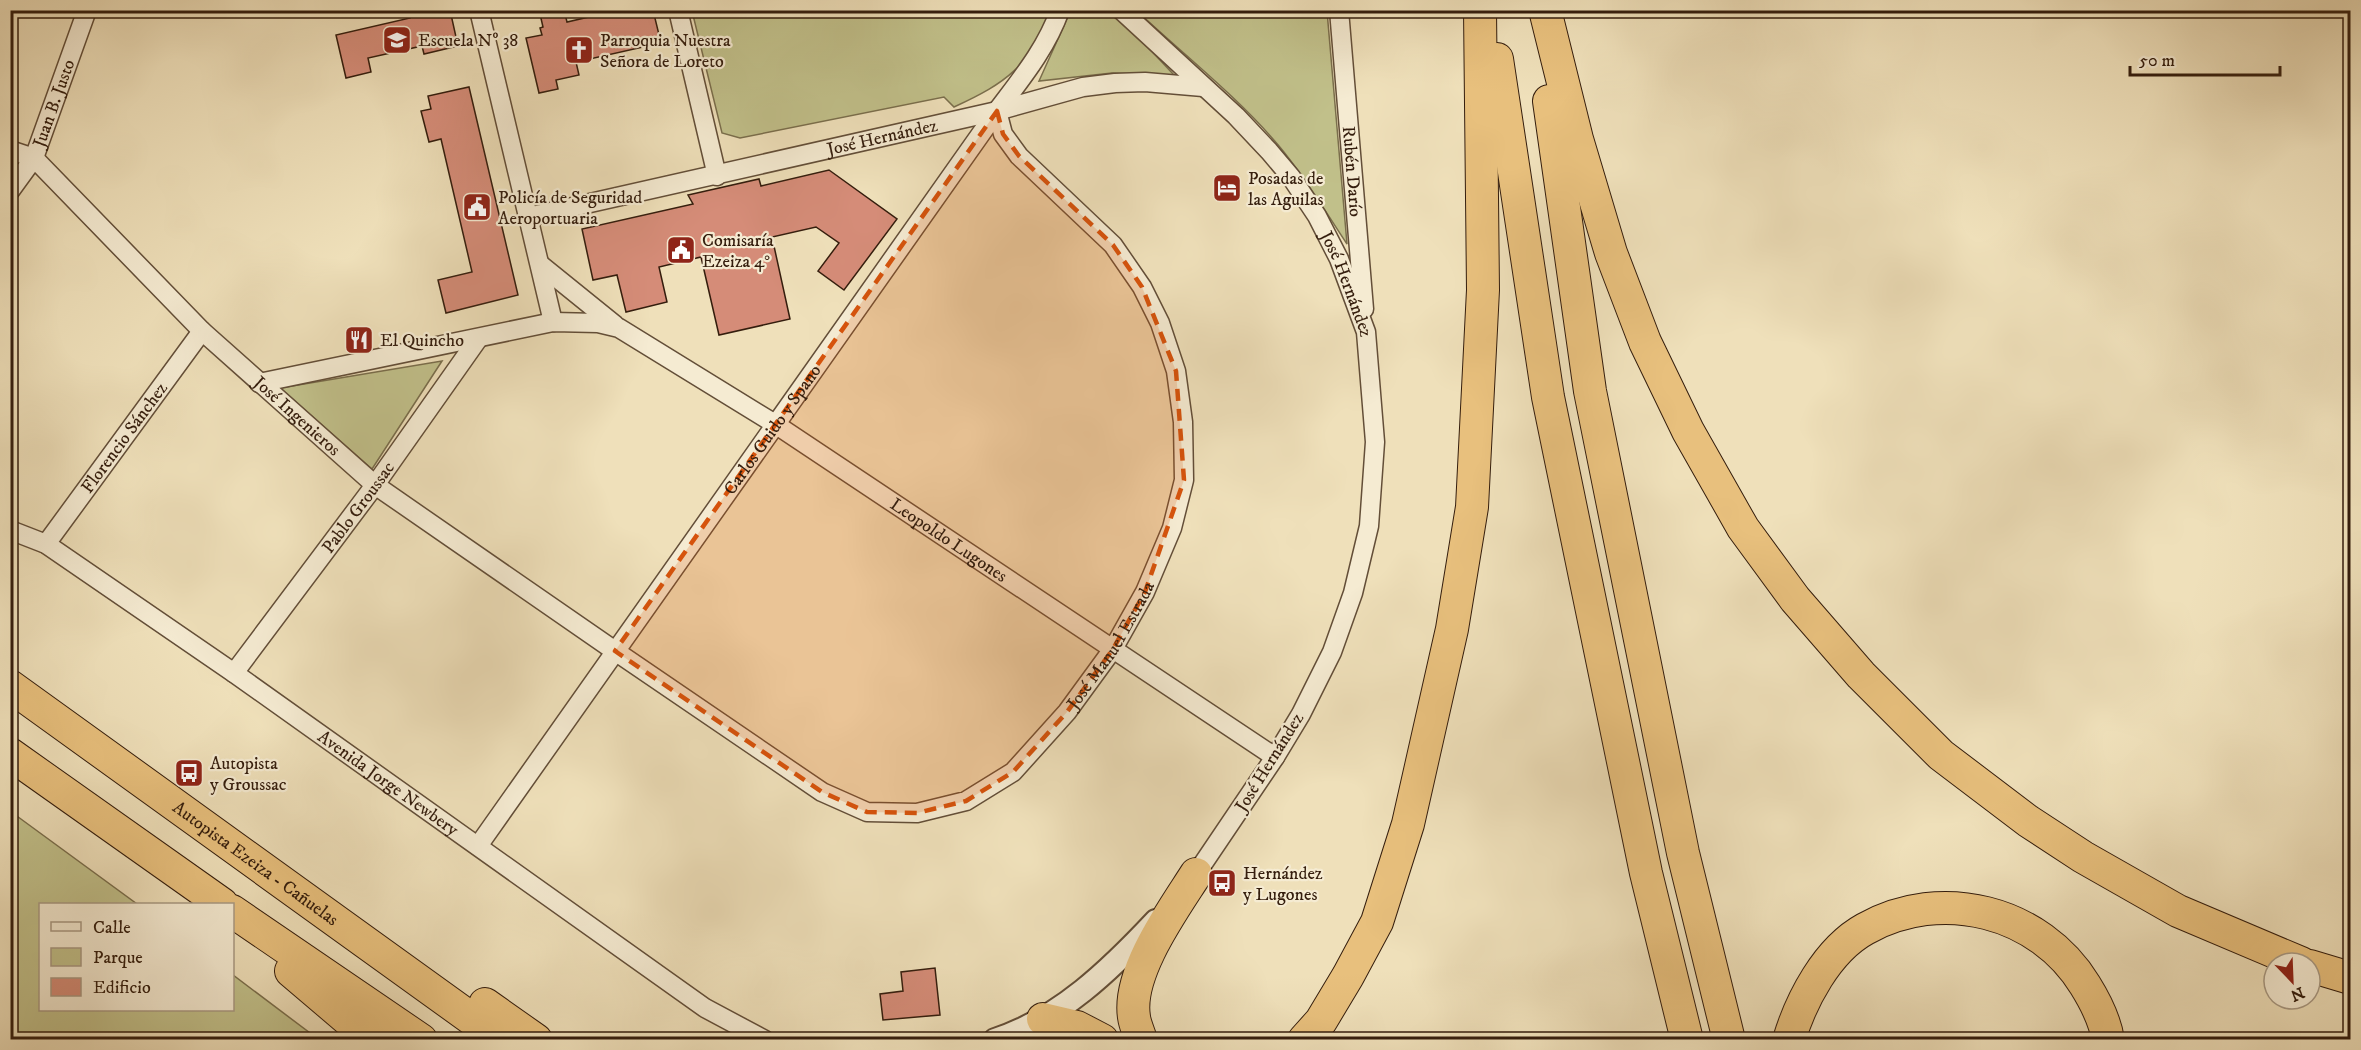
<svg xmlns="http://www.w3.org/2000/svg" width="2361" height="1050" viewBox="0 0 2361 1050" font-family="'IM FELL DW Pica',serif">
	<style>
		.green { fill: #c1c08a; stroke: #7a6e4c; stroke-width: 1.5 }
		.building { fill: #d58c78; stroke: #341d0d; stroke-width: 1.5 }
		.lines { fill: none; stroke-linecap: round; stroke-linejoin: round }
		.minor-casing { stroke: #634e38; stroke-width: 21 }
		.tertiary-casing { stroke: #634e38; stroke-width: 26 }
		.motorway-casing { stroke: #341d0d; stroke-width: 34 }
		.minor { stroke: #f5ebd2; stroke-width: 18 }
		.tertiary { stroke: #f5ebd2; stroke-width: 22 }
		.motorway { stroke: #e8c07d; stroke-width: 32 }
		.marked { fill: #d6530c; fill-opacity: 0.2; stroke: #d6530c; stroke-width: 4.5; stroke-dasharray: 12 8; stroke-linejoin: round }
		.labels { text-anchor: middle; stroke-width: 4.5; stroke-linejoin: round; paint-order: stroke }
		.poi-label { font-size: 18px; fill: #341d0d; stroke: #f5ebd2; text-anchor: start }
		.street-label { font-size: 18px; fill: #341d0d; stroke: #f5ebd2 }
	</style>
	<rect width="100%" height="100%" fill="#efe0ba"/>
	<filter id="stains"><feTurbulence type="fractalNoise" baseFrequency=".00333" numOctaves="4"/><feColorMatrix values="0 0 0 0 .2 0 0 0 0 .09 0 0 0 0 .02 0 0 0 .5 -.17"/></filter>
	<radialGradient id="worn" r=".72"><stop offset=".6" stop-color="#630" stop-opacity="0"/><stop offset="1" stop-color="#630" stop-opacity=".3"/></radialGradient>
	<!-- green -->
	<g class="green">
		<path d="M1071,10L1114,11L1174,75L1112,73L1039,81Z"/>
		<path d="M692,11H1052C1028,67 1008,82 954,107L944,97L740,138L722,133Z"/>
		<path d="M1137,11H1327L1347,244C1325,211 1305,177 1279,146C1239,98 1183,54 1137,11Z"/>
		<path d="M442,361L372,469L280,388Z"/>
		<path d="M10,811L137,904H40V1010H232L233,975L318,1039H11Z"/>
	</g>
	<!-- building -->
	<g class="building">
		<path d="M408,10H450L458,46L424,54L422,46L368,58L371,72L346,78L336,35L410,18Z"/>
		<path d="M556,10H564L567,22L619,10H653L661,43L576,62L579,75L556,80L558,89L539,93L526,38L542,35L540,28L543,27L540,14Z"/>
		<path d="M469,87L518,295L446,313L438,280L472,272L441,139L429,142L421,111L431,109L428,96Z"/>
		<path d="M829,170L897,219L844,290L818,271L839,243L816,227L772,237L790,319L719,335L701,257L659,267L667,302L626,312L617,275L593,280L582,229L693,204L688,195L759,179L761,186Z"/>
		<path d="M935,968L940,1015L883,1020L880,994L903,991L901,972Z"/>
	</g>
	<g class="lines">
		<!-- minor casing -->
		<g class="minor-casing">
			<g id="minor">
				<path d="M479,10L553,322"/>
				<path d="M678,10L717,176"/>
				<path id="s1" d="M1121,10L1236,116L1269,151L1291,177L1317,216L1339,259L1366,332L1375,442L1369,526L1353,593L1332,652L1301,714L1275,757L1196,874"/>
				<path id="s2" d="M1339,10L1364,309"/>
				<path id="s3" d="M10,150L34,158L202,331L375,485L615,651L822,792L867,812L917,813L966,801L1013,772L1067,712L1113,649L1145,592L1172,528L1184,480L1183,422L1176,371L1160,323L1142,287L1113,245L1019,156L1003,134L997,111"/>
				<path id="s4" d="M10,191L34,158L87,10"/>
				<path id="s5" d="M528,217L997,111L1083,87L1115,83L1145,82L1203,87"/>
				<path d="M542,266L615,325"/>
				<path id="s6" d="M259,383L553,322L598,323L619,328L775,424L1275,757"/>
				<path id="s7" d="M10,530L46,544L234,673L705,1008L765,1040"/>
				<path id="s8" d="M46,544L202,331"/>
				<path id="s9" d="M234,673L375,485L478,339"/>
				<path id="s10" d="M478,846L997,111C1021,79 1046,49 1060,10"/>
			</g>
		</g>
		<!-- tertiary casing -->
		<g class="tertiary-casing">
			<path id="tertiary" d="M995,1040C1060,1019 1111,969 1156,921"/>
		</g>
		<!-- motorway casing -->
		<g class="motorway-casing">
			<g id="motorway">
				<path d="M1545,10L1577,139L1611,253L1645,342L1688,431L1743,528L1795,599L1861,675L1941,755L2028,821L2083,857L2178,911L2301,963"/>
				<path d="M1497,59L1548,397L1646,873L1687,1040"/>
				<path d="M1549,101L1590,391L1683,853L1729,1040"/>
				<path id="s11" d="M10,686L501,1040"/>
				<path d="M10,754L222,904"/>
				<path d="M232,911L421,1040"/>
				<path d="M2310,966L2350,978"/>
				<path d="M291,971L372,1040"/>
				<path d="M485,1004L536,1040"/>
				<path d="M1043,1019L1077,1027L1102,1040"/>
				<path d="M1141,1040C1139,1033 1135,1025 1134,1017C1127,973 1173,910 1196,874"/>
				<path d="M1304,1040L1321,1021L1348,976L1377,922L1408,824L1452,629L1472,507L1483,290L1480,10"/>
				<path d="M1789,1040C1801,1000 1827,950 1865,929C1941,886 2040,911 2085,985C2095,1001 2105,1020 2108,1040"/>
			</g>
		</g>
		<!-- minor -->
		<use href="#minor" class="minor"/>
		<!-- tertiary -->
		<use href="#tertiary" class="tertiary"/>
		<!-- motorway -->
		<use href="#motorway" class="motorway"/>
	</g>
	<!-- marked area -->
	<path class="marked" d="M997,111L1003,134L1019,156L1113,245L1142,287L1176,371L1184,480L1145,592L1113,649L1067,712L1013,772L966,801L917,813L867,812L822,792L615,651Z"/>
	<!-- icons -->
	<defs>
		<g id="school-square" transform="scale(1.5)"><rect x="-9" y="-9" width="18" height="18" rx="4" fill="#8f2418" stroke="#f5ebd2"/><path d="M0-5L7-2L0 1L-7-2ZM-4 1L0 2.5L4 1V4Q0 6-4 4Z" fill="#fff"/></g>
		<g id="church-square" transform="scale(1.5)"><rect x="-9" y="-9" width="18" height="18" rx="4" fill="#8f2418" stroke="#f5ebd2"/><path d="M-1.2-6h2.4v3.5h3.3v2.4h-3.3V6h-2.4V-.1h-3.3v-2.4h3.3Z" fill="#fff"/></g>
		<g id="hotel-square" transform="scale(1.5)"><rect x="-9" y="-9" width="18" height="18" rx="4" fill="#8f2418" stroke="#f5ebd2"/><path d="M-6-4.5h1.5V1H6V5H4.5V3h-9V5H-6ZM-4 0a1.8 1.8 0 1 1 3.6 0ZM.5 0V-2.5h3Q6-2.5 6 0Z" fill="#fff"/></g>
		<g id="civic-square" transform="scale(1.5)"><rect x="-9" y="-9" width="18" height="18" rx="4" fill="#8f2418" stroke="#f5ebd2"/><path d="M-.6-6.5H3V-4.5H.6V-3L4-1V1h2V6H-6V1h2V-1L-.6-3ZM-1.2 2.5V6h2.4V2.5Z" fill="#fff"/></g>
		<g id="restaurant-square" transform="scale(1.5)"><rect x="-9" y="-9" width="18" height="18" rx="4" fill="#8f2418" stroke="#f5ebd2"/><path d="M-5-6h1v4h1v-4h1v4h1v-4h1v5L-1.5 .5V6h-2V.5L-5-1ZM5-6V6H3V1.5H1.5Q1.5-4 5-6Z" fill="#fff"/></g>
		<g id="bus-square" transform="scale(1.5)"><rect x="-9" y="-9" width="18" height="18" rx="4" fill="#8f2418" stroke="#f5ebd2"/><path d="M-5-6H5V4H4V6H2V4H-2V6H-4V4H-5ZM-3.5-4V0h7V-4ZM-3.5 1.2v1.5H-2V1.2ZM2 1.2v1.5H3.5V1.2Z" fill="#fff"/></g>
	</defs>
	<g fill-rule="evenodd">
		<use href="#school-square" x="397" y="40"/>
		<use href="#church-square" x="579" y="50"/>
		<use href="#hotel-square" x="1227" y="188"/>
		<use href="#civic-square" x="477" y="207"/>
		<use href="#civic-square" x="681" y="250"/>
		<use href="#restaurant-square" x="359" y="340"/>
		<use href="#bus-square" x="189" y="773"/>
		<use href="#bus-square" x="1222" y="883"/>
	</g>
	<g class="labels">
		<!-- poi labels -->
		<g class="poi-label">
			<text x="418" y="46">Escuela Nº 38</text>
			<text x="600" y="46">Parroquia Nuestra<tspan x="600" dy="21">Señora de Loreto</tspan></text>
			<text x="1248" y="184">Posadas de<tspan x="1248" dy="21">las Aguilas</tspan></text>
			<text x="498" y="203">Policía de Seguridad<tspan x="498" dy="21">Aeroportuaria</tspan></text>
			<text x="702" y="246">Comisaría<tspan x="702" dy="21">Ezeiza 4°</tspan></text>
			<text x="380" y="346">El Quincho</text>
			<text x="210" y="769">Autopista<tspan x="210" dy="21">y Groussac</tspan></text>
			<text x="1243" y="879">Hernández<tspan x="1243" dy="21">y Lugones</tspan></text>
		</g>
		<!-- street labels -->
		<g class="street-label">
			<text dy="6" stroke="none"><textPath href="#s4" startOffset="99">Juan B. Justo</textPath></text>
			<text dy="6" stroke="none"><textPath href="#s5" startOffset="363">José Hernández</textPath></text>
			<text dy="6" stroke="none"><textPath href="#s2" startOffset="162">Rubén Darío</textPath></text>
			<text dy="6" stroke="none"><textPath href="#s1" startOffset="360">José Hernández</textPath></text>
			<text dy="6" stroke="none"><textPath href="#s3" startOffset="394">José Ingenieros</textPath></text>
			<text dy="6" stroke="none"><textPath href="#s10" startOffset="510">Carlos Guido y Spano</textPath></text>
			<text dy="6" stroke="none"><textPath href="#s8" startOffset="132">Florencio Sánchez</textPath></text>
			<text dy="6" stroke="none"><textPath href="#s9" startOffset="207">Pablo Groussac</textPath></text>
			<text dy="6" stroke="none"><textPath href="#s6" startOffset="759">Leopoldo Lugones</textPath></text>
			<text dy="6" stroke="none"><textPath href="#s3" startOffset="1406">José Manuel Estrada</textPath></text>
			<text transform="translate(1269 762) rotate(-58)" y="6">José Hernández</text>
			<text dy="6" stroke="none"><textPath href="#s7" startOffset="456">Avenida Jorge Newbery</textPath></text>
			<text dy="6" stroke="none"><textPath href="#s11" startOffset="303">Autopista Ezeiza - Cañuelas</textPath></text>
		</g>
	</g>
	<!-- margin -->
	<rect width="2361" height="1050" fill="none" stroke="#efe0ba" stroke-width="36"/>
	<rect x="12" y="12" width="2337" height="1026" fill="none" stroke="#341d0d" stroke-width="3"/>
	<rect x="18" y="18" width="2325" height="1014" fill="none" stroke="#341d0d" stroke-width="1.5"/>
	<!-- legend -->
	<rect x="39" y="903" width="195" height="108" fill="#f5ebd2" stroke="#a89983" stroke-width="1.5"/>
	<rect x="51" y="922" width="30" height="9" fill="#f5ebd2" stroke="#a89983" stroke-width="1.5"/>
	<text x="93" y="933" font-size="18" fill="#341d0d">Calle</text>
	<rect x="51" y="948" width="30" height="18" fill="#c1c08a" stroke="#a89983" stroke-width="1.5"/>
	<text x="93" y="963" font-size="18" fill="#341d0d">Parque</text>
	<rect x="51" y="978" width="30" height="18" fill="#d58c78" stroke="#a89983" stroke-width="1.5"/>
	<text x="93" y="993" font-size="18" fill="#341d0d">Edificio</text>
	<!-- north arrow -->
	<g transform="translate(2292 981) rotate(157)"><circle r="28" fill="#f5ebd2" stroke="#a89983" stroke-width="1.5"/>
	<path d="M0-4.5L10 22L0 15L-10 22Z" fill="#8f2418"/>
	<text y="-9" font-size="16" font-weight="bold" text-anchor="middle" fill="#341d0d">N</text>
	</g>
	<!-- scale -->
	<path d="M2130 66v9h150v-9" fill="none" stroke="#341d0d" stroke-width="3"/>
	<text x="2139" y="66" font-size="18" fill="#341d0d" stroke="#f5ebd2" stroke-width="4.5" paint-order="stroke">50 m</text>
	<rect width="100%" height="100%" filter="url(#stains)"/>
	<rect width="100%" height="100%" fill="url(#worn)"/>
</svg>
